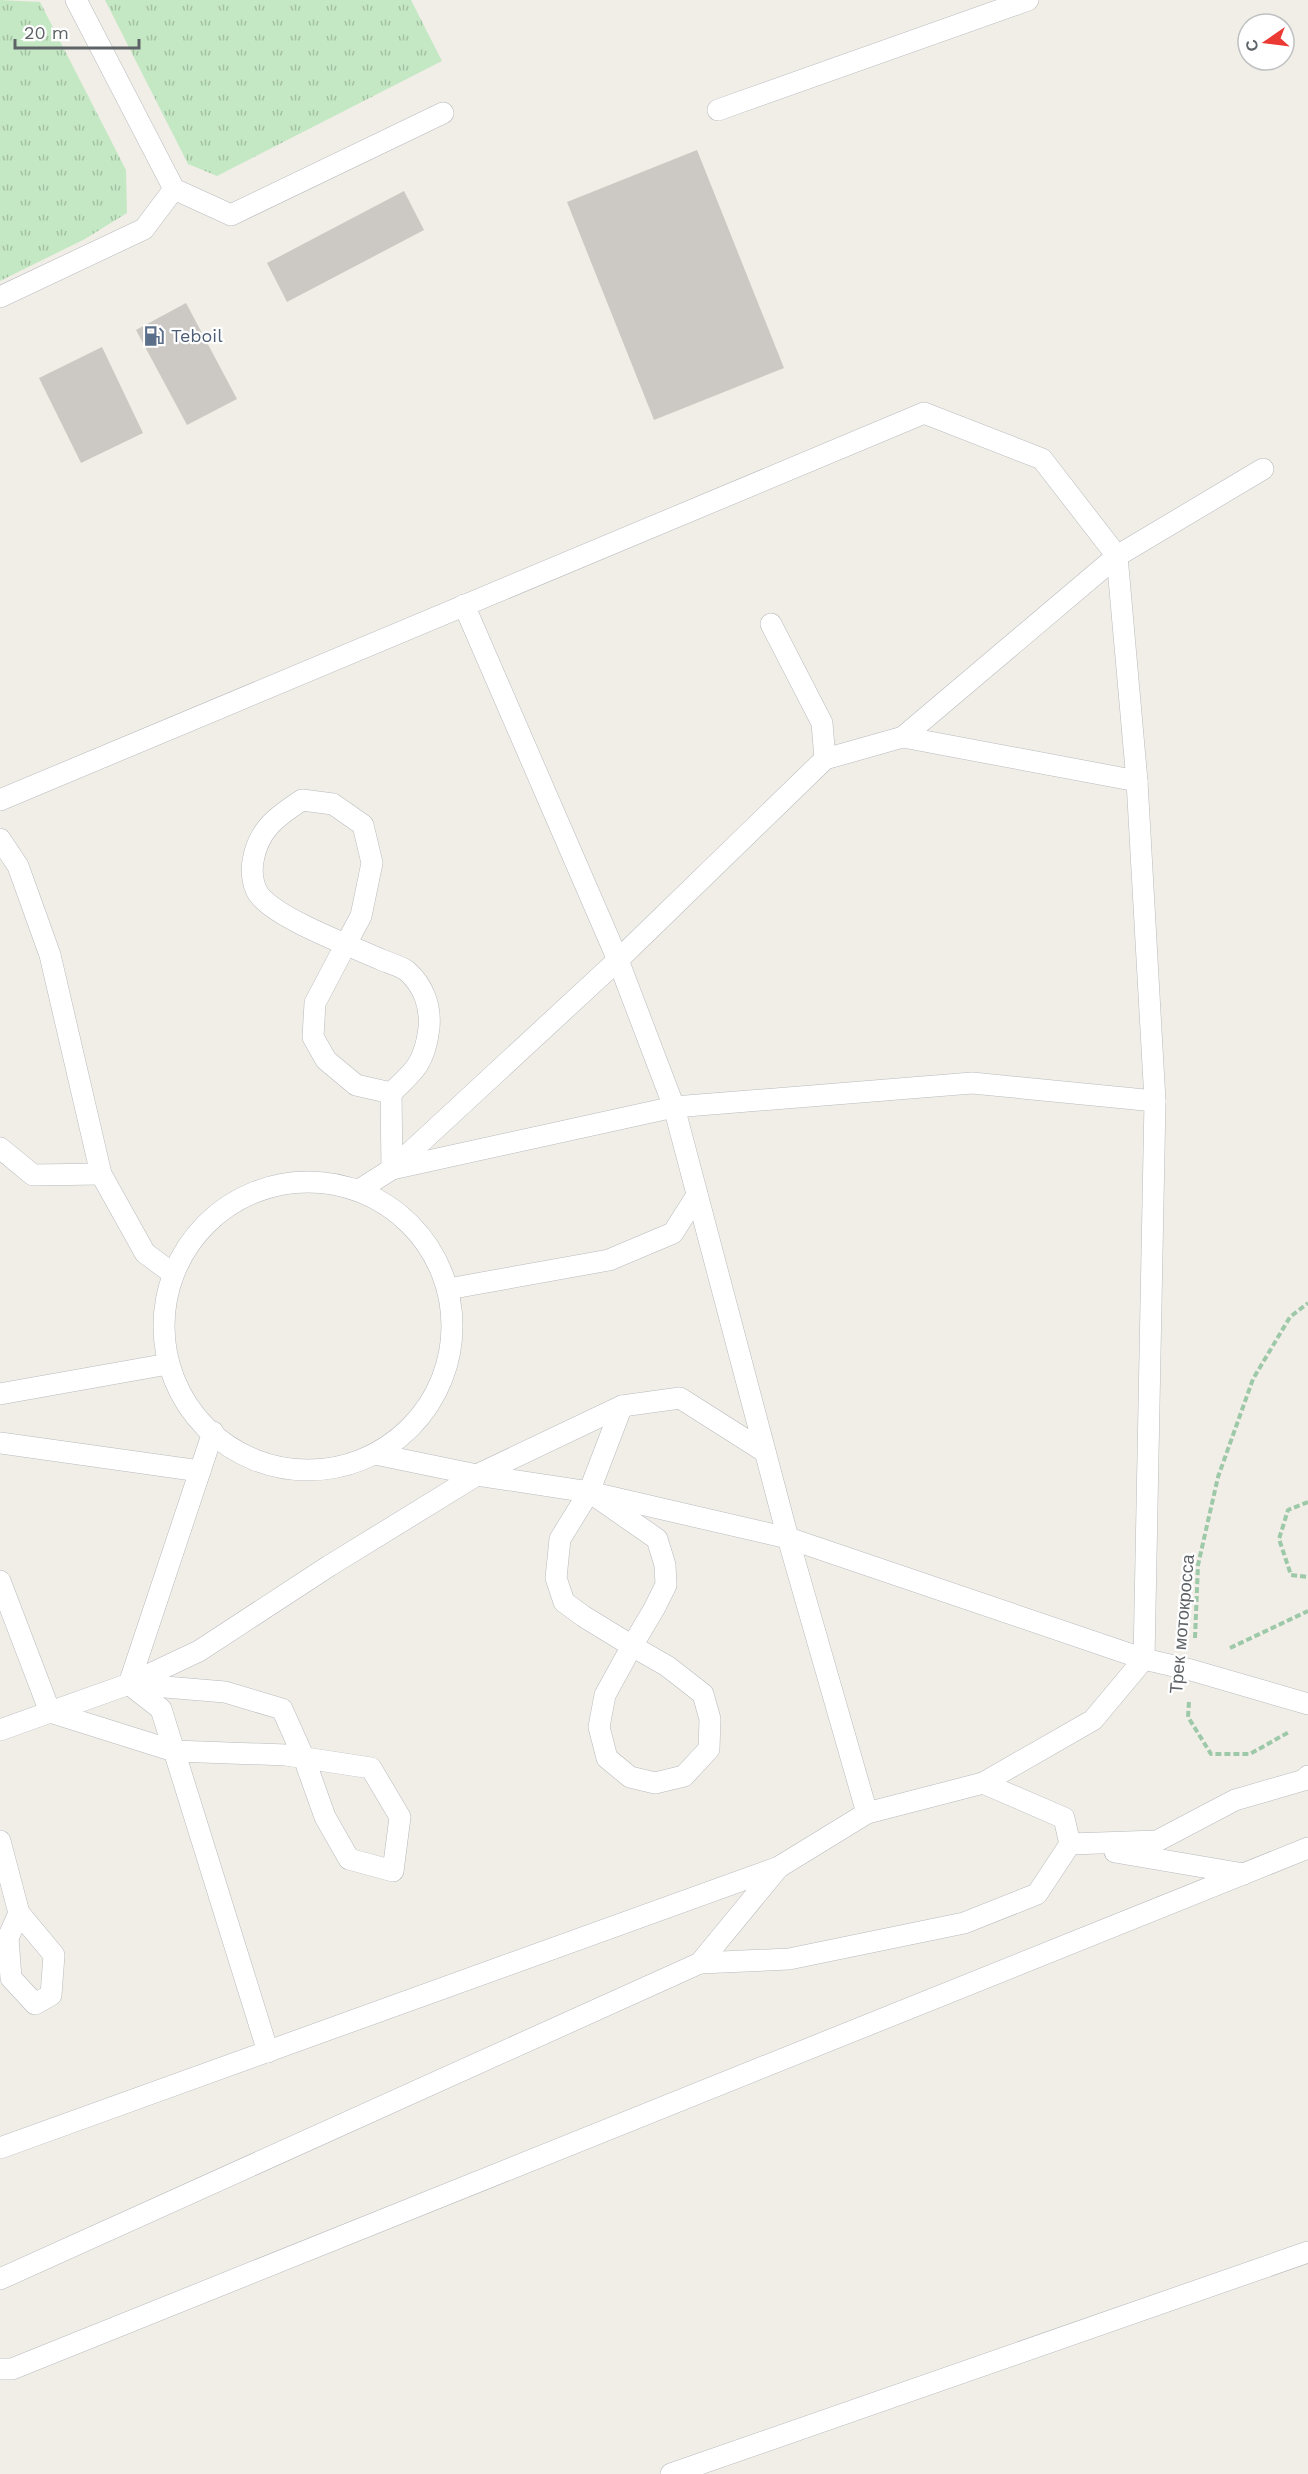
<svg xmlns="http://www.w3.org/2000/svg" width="1308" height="2474" viewBox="0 0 1308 2474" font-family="'Work Sans',sans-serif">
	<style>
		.grass { fill: url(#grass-tufts) }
		.building { fill: #ccc9c4 }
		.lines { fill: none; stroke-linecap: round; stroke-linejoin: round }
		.service-casing { stroke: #b7babd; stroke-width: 22 }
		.path { stroke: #9dc9a8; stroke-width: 4; stroke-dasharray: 6 3; stroke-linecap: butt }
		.service { stroke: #fff; stroke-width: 21 }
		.labels { text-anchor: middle; stroke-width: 4.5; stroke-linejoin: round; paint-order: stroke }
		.service-label { font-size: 18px; fill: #4e5e75; stroke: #fff; text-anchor: start }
		.street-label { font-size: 18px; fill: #5e6367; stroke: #fff }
	</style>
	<defs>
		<pattern id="grass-tufts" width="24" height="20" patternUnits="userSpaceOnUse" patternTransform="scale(1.5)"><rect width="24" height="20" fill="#c5e8c4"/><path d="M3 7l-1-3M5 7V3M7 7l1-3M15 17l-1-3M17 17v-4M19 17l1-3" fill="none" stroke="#a3c0a3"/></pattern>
	</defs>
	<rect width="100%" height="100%" fill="#f1eee7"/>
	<!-- grass -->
	<g class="grass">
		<path d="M0,0L40,2L126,170L127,213L85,239L0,281Z"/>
		<path d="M105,0H411L442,61L217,176L188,164Z"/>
	</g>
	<!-- building -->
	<g class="building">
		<path d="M697,150L784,368L654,420L567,202Z"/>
		<path d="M404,191L424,230L287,302L267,263Z"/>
		<path d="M186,303L237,399L187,425L136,330Z"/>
		<path d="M102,347L143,433L81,463L39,378Z"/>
	</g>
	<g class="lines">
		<!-- service casing -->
		<g class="service-casing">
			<g id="service">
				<path d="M76,0L174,189L231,215L443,113"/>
				<path d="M718,110L1028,0"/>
				<path d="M0,297L144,229L174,189"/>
				<path d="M464,605L618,960L674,1107L788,1538L867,1813"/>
				<path d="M771,624L822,723L825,759"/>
				<path d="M903,737L1117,556L1263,469"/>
				<path d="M0,800L924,413L1042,459L1117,556L1137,781L1155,1101L1144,1659L1093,1720L983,1783L867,1813L779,1867L0,2148"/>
				<path d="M0,839L18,866L50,955L101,1174L145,1253L172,1273"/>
				<path d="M346,944L315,1003L313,1037L326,1060L356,1085L391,1093C415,1071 425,1062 429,1028C431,1007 424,986 407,971C400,966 389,963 382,960C351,946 280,920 260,896C253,888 251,872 253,861C258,830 276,817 302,800L333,804L363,825L372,863L361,916L346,944"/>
				<path d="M391,1093L392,1169L674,1107L972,1083L1155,1101"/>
				<path d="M0,1148L33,1175L101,1174"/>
				<circle cx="308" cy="1326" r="144"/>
				<path d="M359,1190L392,1169L618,960L825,759L903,737L1137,781"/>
				<path d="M448,1289L609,1260L673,1233L697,1195"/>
				<path d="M0,1394L168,1364"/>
				<path d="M0,1443L200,1471"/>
				<path d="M375,1454L477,1475L589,1492L788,1538L1144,1659L1191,1670L1308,1704"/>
				<path d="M598,1498L657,1539L665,1565L666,1585L654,1609L632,1646L605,1695L599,1727L607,1758L630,1777L655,1783L684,1776L709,1749L710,1719L703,1694L667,1666L632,1646L583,1616L564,1602L556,1578L560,1539L589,1492L622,1406"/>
				<path d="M0,1581L50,1712L174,1751L286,1755L371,1768L400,1817L393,1871L349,1859L325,1817L304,1758L282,1709L225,1692L129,1684"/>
				<path d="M129,1684L199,1651L329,1566L477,1475L622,1406L680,1398L765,1452"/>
				<path d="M129,1684L161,1709L268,2052"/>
				<path d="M0,1730L129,1684L213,1432"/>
				<path d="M0,1841L19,1913L54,1955L51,1995L35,2004L11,1978L8,1938L19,1913"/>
				<path d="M1070,1844L1157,1841L1235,1800L1304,1780L1308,1776"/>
				<path d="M1115,1852L1244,1874"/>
				<path d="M700,1963L789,1959L964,1923L1037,1894L1070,1844L1064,1818L983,1783"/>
				<path d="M0,2279L700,1963L778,1868"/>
				<path d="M0,2369H12L1308,1848"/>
				<path d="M671,2474L1308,2252"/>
			</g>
		</g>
		<!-- path -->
		<g class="path">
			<path d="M1308,1502L1288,1510L1279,1539L1291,1575L1308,1577"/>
			<path d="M1195,1638L1198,1565L1218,1477L1253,1379L1290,1317L1308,1303"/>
			<path d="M1230,1648L1308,1611"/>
			<path d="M1189,1702L1188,1717L1211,1754H1250L1289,1732"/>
		</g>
		<!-- service -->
		<use href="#service" class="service"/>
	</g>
	<!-- icons -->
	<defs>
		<g id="fuel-bare" transform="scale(1.62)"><path d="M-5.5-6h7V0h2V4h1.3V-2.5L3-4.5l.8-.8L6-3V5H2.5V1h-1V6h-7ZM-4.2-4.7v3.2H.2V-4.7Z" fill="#5c6f8a" stroke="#fff" stroke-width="2.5" paint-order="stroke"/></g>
	</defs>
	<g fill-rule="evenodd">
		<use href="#fuel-bare" x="154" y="336"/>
	</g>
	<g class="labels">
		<!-- service labels -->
		<g class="service-label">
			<text x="171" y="342">Teboil</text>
		</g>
		<!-- street labels -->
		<g class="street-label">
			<text transform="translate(1182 1624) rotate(-85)" y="6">Трек мотокросса</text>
		</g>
	</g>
	<!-- north arrow -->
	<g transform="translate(1266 42) rotate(256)"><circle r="28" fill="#ffffff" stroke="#bfc1c2" stroke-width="1.5"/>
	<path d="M0-4.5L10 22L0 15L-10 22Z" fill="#eb3a33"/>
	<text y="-9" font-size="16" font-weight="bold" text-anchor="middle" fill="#5e6367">С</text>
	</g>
	<!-- scale -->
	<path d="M15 39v9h124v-9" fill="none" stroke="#5e6367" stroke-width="3"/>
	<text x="24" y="39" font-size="18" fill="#5e6367" stroke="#ffffff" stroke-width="4.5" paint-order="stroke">20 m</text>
</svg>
